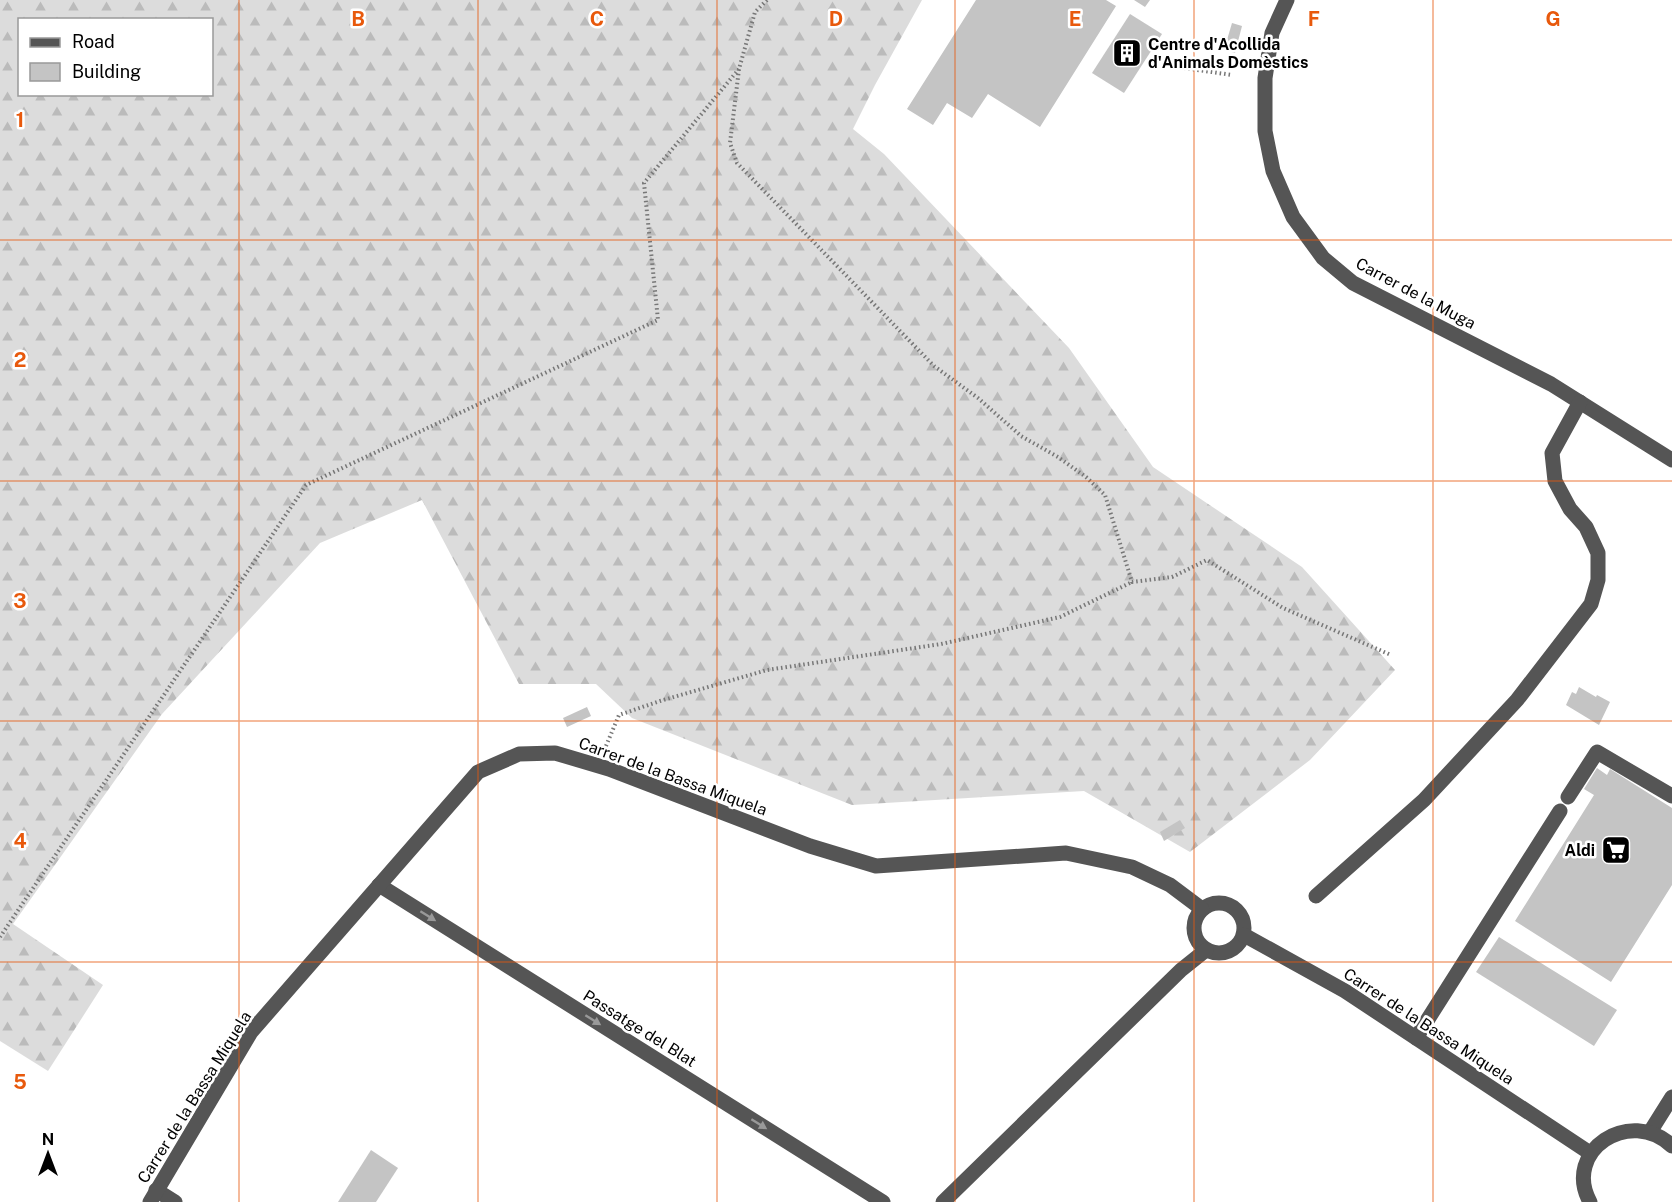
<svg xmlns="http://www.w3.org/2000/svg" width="1672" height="1202" viewBox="0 0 1672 1202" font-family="'Public Sans',sans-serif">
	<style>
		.forest { fill: url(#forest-firs); fill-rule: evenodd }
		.building { fill: #c4c4c4 }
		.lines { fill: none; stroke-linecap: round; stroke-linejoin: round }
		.path { stroke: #777; stroke-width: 4; stroke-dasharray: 1.5 3; stroke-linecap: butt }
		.minor { stroke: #555; stroke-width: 15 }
		.oneway { fill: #999 }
		.grid { fill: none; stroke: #e8590c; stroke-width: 1.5; stroke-opacity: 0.55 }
		.labels { text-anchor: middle; stroke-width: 5; stroke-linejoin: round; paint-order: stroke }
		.poi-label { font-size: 16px; font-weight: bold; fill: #000; stroke: #fff; text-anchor: start }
		.street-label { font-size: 16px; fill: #000; stroke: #fff }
		.grid-label { font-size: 20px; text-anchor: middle; font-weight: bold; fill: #e8590c; stroke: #fff; stroke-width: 5; stroke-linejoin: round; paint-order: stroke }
	</style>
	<defs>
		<pattern id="forest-firs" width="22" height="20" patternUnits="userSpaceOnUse" patternTransform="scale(1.5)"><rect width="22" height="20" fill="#dcdcdc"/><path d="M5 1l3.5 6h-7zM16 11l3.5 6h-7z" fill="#bbb"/></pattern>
	</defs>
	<rect width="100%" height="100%" fill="#fff"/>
	<!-- forest -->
	<path class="forest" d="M0,0H922L875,85L853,129L884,154L1069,348L1153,467L1302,567L1395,670L1310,760L1190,852L1084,791L852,805L632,718L596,684H519L422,500L320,543L162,714L13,924L103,985L48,1071L0,1041ZM20,20H212V94H20Z"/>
	<!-- building -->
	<g class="building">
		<path d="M976,0H1106L1116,6L1040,127L988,94L972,118L947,103L933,125L907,109Z"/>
		<path d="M1134,0H1150L1145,7Z"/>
		<path d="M1130,14L1162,34L1124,93L1092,73Z"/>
		<path d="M1232,23L1242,26L1235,53L1224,50Z"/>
		<path d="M1579,687L1596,697L1597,695L1610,702L1599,725L1566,705L1572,692L1576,694Z"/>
		<path d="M587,707L591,716L567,727L563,718Z"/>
		<path d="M1597,768L1607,775L1610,769L1672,808V885L1611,982L1515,921L1594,795L1584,789Z"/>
		<path d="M1180,820L1185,828L1164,841L1160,832Z"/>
		<path d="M1499,937L1617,1010L1594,1046L1476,972Z"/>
		<path d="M371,1150L398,1168L376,1202H338Z"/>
	</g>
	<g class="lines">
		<!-- path -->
		<g class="path">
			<path d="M767,0L755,12L739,69L730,143L737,163L934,366L978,398L1021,436L1058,457L1086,477L1105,495L1132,582L1172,577L1207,560L1283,608L1391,655"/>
			<path d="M1184,68L1232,75"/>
			<path d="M606,746L619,715L660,701L767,670L941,644L1060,617L1132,582"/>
			<path d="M0,937L306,485L658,320L644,183L739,69"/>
		</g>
		<!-- minor -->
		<g class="minor">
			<path d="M1287,0L1272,33L1265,78V131L1273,171L1293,217L1323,258L1353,283L1551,384L1672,460"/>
			<path d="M1568,797L1597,752L1672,796"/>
			<path d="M379,885L883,1202"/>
			<path d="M1316,896L1424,800L1517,700L1591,604L1598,580V553L1586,527L1570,509L1555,481L1552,453L1580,402"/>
			<circle cx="1219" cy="928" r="25"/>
			<path d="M1244,935L1345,991L1590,1153"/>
			<path d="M1416,1038L1560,811"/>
			<path d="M1650,1132L1672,1097"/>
			<path d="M156,1190L175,1202"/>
			<path d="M150,1202L251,1032L478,772L519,754L555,753L609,769L810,846L876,866L1066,853L1132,867L1170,885L1202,909"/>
			<path d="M943,1202L1181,970L1206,950"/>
			<path d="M1590,1202C1562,1151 1630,1106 1672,1146"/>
		</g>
	</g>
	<!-- one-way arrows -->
	<defs><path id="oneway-solid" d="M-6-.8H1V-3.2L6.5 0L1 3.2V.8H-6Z" transform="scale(1.5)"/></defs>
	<g class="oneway">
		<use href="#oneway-solid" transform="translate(428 916) rotate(32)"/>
		<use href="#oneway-solid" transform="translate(593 1020) rotate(32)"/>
		<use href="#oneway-solid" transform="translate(759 1124) rotate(32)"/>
	</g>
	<!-- grid -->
	<path class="grid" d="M239,0V1202M478,0V1202M717,0V1202M955,0V1202M1194,0V1202M1433,0V1202M0,240H1672M0,481H1672M0,721H1672M0,962H1672"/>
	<!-- icons -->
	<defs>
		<g id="building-square" transform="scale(1.5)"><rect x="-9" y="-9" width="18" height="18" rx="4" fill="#000" stroke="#fff"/><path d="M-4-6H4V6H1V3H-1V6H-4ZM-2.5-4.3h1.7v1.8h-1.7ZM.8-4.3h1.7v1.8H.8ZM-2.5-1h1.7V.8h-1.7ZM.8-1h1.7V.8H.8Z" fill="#fff"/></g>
		<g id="supermarket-square" transform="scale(1.5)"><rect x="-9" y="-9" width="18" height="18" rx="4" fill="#000" stroke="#fff"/><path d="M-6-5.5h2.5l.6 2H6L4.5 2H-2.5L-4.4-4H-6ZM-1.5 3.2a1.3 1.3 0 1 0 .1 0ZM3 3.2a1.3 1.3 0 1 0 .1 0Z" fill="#fff"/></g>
	</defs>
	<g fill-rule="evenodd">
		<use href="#building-square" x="1127" y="53"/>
		<use href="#supermarket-square" x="1616" y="850"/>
	</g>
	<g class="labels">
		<!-- poi labels -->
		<g class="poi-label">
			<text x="1148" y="50">Centre d'Acollida<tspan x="1148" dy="18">d'Animals Domèstics</tspan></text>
			<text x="1595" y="856" text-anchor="end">Aldi</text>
		</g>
		<!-- street labels -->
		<g class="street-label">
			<text transform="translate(1416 293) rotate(28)" y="6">Carrer de la Muga</text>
			<text transform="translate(673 776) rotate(20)" y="6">Carrer de la Bassa Miquela</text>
			<text transform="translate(1429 1026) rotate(33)" y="6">Carrer de la Bassa Miquela</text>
			<text transform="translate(640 1028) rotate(32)" y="6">Passatge del Blat</text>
			<text transform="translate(194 1097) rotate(-58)" y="6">Carrer de la Bassa Miquela</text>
		</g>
	</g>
	<g class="grid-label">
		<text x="358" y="26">B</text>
		<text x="597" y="26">C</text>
		<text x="836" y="26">D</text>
		<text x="1075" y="26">E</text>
		<text x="1314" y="26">F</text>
		<text x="1553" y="26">G</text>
		<text x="20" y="127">1</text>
		<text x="20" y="367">2</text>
		<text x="20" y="608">3</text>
		<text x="20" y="848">4</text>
		<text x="20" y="1089">5</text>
	</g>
	<!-- legend -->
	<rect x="18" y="18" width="195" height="78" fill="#ffffff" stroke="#999999" stroke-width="1.5"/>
	<rect x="30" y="38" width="30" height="9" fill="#555555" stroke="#999999" stroke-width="1.5"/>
	<text x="72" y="48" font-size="18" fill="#000000">Road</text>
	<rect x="30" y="63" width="30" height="18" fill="#c4c4c4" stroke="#999999" stroke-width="1.5"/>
	<text x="72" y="78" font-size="18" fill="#000000">Building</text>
	<!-- north arrow -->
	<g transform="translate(48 1154)" stroke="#ffffff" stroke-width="4.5" paint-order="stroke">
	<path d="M0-4.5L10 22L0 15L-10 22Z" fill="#000000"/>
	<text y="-9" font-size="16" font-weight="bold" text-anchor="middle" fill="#000000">N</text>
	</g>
</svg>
